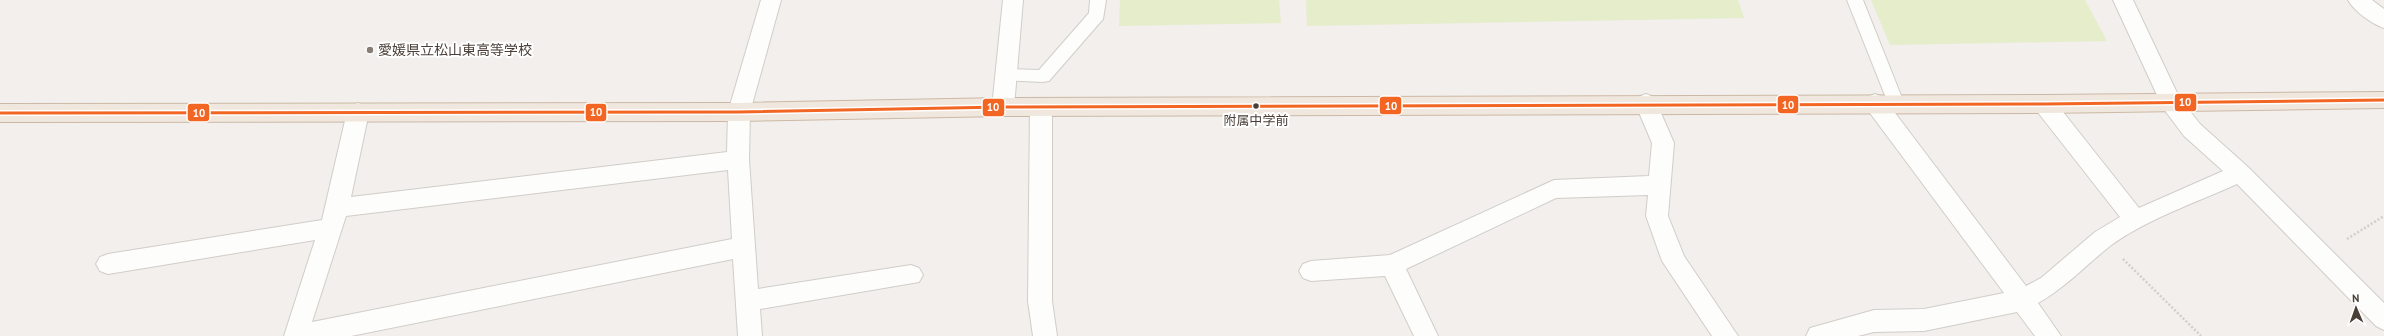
<svg xmlns="http://www.w3.org/2000/svg" width="2384" height="336" viewBox="0 0 2384 336" font-family="'PT Sans','Noto Sans JP',sans-serif">
	<style>
		.green { fill: #e5edcb }
		.lines { fill: none; stroke-linecap: round; stroke-linejoin: round }
		.service-casing { stroke: #d1cdc9; stroke-width: 2 }
		.minor-casing { stroke: #d1cdc9; stroke-width: 2 }
		.tertiary-casing { stroke: #d1cdc9; stroke-width: 2 }
		.trunk-casing { stroke: #ccb8a6; stroke-width: 2 }
		.path { stroke: #d2cfca; stroke-width: 2.5; stroke-dasharray: 2 2; stroke-linecap: butt }
		.service { fill: #fdfdfc; fill-rule: evenodd }
		.minor { fill: #fdfdfc; fill-rule: evenodd }
		.tertiary { fill: #fdfdfc; fill-rule: evenodd }
		.trunk { fill: #f0e8de; fill-rule: evenodd }
		.bus-1-casing { stroke: #fff; stroke-width: 6 }
		.bus-1 { stroke: #f26522; stroke-width: 3 }
		.poi-dot { fill: #857d76; stroke: #fff; stroke-width: 1.5 }
		.bus-dot { fill: #4a3f37; stroke: #fff; stroke-width: 1.5 }
		.labels { text-anchor: middle; stroke-width: 4; stroke-linejoin: round; paint-order: stroke }
		.bus-label { font-size: 13px; fill: #4a3f37; stroke: #fff }
		.poi-label { font-size: 14px; fill: #4a3f37; stroke: #fff; text-anchor: start }
		.line-badge { stroke: #fff; stroke-width: 1.5 }
		.badge-label { font-size: 11px; text-anchor: middle; font-weight: bold; fill: #fff }
	</style>
	<rect width="100%" height="100%" fill="#f2efec"/>
	<!-- green -->
	<g class="green">
		<path d="M1120,0H1279L1281,23L1119,26Z"/>
		<path d="M1306,0H1738L1744,18L1307,26Z"/>
		<path d="M1871,0H2085L2107,41L1890,45Z"/>
	</g>
	<g class="lines">
		<!-- service casing -->
		<g class="service-casing">
			<g id="service">
				<path d="M1090,0H1106L1103,19L1049,81L1043,82L1000,80L998,75L1000,70L1006,69L1039,70L1089,13Z"/>
				<path d="M1847,0H1863L1904,103L1902,108L1896,110L1890,108L1888,103Z"/>
			</g>
		</g>
		<!-- minor casing -->
		<g class="minor-casing">
			<g id="minor">
				<path d="M761,0H781L750,112L749,160L758,289L911,265L919,268L923,275L919,282L760,309L762,336H738L733,259L351,336H284L315,240L108,274L100,271L96,264L100,257L108,254L322,220L347,112L350,106L358,103L366,106L369,112L351,197L727,152L728,112ZM728,170L732,239L312,322L346,216Z"/>
				<path d="M1003,0H1023L1014,107L1011,113L1003,116L995,113L992,107Z"/>
				<path d="M2113,0H2133L2179,97L2200,124L2248,167L2384,303V330L2376,326L2237,184C2195,203 2147,219 2110,246C2086,265 2065,288 2038,303L2061,336H2035L2017,312L1924,331L1874,332L1858,336H1806L1810,328L1874,310L1924,309L2004,293L1867,109L1864,103L1867,97L1875,94L1883,97L2026,286L2041,278L2095,232L2120,217L2036,110L2033,104L2036,98L2044,95L2052,98L2139,208L2223,171L2184,136L2163,108Z"/>
				<path d="M1646,94L1654,97L1674,143L1668,216L1684,256L1738,336H1712L1662,261L1646,216L1648,195L1556,198L1406,269L1438,336H1414L1385,276L1311,281L1303,278L1299,271L1303,264L1311,261L1390,255L1554,180L1649,176L1652,143L1635,103L1638,97Z"/>
				<path d="M1041,98L1049,101L1052,107V301L1057,336H1033L1028,301L1030,107L1033,101Z"/>
			</g>
		</g>
		<!-- tertiary casing -->
		<g class="tertiary-casing">
			<path id="tertiary" d="M2348,0H2372L2384,9V28C2372,24 2354,11 2348,0Z"/>
		</g>
		<!-- trunk casing -->
		<g class="trunk-casing">
			<path id="trunk" d="M2384,92V108L2044,113L1003,116L739,121L0,122V104L739,103L1003,98L2044,95Z"/>
		</g>
		<!-- path -->
		<g class="path">
			<path d="M2347,239L2384,216"/>
			<path d="M2123,259L2201,336"/>
		</g>
		<!-- service -->
		<use href="#service" class="service"/>
		<!-- minor -->
		<use href="#minor" class="minor"/>
		<!-- tertiary -->
		<use href="#tertiary" class="tertiary"/>
		<!-- trunk -->
		<use href="#trunk" class="trunk"/>
		<!-- bus-1 casing -->
		<g class="bus-1-casing">
			<path id="bus-1" d="M0,113L739,112L1003,107L2044,104L2384,100"/>
		</g>
		<!-- bus-1 -->
		<use href="#bus-1" class="bus-1"/>
	</g>
	<!-- markers -->
	<circle class="poi-dot" cx="370" cy="50" r="4"/>
	<circle class="bus-dot" cx="1256" cy="106" r="3.5"/>
	<g class="labels">
		<!-- bus labels -->
		<g class="bus-label">
			<text x="1256" y="125">附属中学前</text>
		</g>
		<!-- poi labels -->
		<g class="poi-label">
			<text x="378" y="55">愛媛県立松山東高等学校</text>
		</g>
	</g>
	<g class="line-badge">
		<rect x="2174" y="93" width="23" height="19" rx="4" fill="#f26522"/>
		<rect x="1777" y="95" width="22" height="19" rx="4" fill="#f26522"/>
		<rect x="1379" y="96" width="23" height="19" rx="4" fill="#f26522"/>
		<rect x="982" y="98" width="23" height="19" rx="4" fill="#f26522"/>
		<rect x="585" y="103" width="22" height="19" rx="4" fill="#f26522"/>
		<rect x="187" y="103" width="23" height="19" rx="4" fill="#f26522"/>
	</g>
	<g class="badge-label">
		<text x="2185" y="106">10</text>
		<text x="1788" y="109">10</text>
		<text x="1391" y="110">10</text>
		<text x="993" y="111">10</text>
		<text x="596" y="116">10</text>
		<text x="199" y="117">10</text>
	</g>
	<!-- north arrow -->
	<g transform="translate(2356 308) rotate(358)" stroke="#ffffff" stroke-width="3" paint-order="stroke">
	<path d="M0-3L7 15L0 10L-7 15Z" fill="#4a3f37"/>
	<text y="-6" font-size="11" font-weight="bold" text-anchor="middle" fill="#4a3f37">N</text>
	</g>
</svg>
